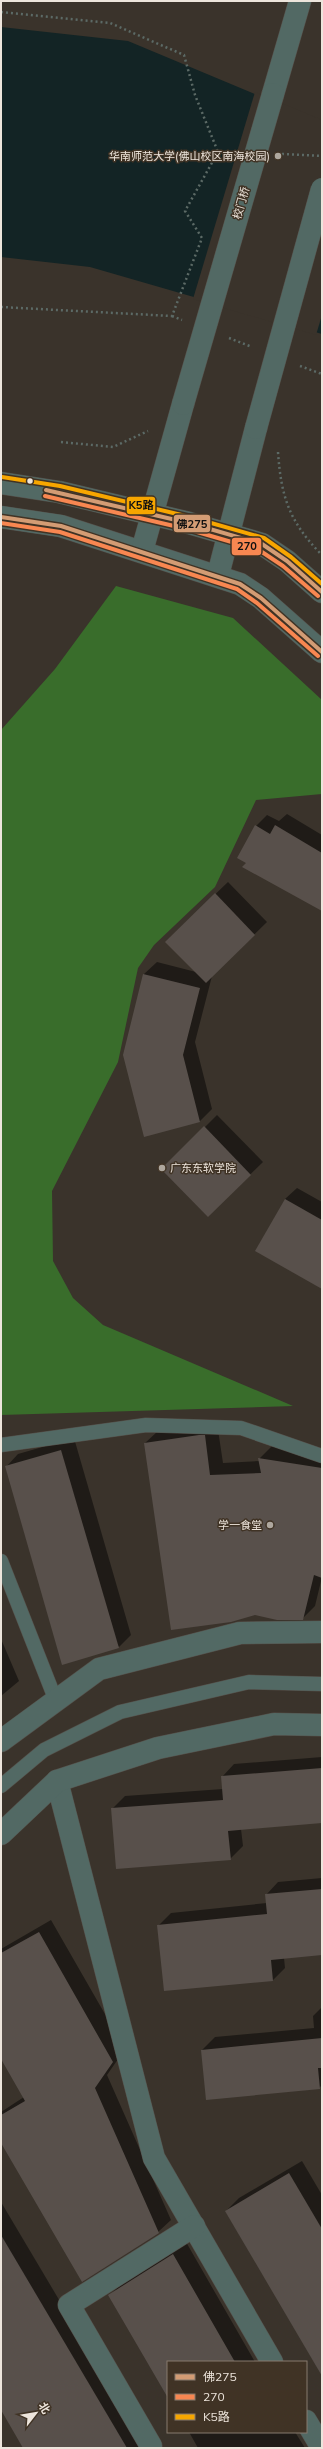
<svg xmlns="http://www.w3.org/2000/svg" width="323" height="2449" viewBox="0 0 323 2449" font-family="Mulish,'Noto Sans SC',sans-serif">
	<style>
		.forest { fill: #396d2b }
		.water { fill: #132425 }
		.pier { fill: #3a332b }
		.shadow { fill: #0007 }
		.building { fill: #58504b }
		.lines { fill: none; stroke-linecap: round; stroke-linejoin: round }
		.service-casing { stroke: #554f49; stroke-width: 15 }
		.minor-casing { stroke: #554f49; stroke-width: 23 }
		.tertiary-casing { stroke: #554f49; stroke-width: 23 }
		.path { stroke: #5c6a66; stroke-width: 2.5; stroke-dasharray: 2 3; stroke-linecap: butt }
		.service { stroke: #526964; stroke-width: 14 }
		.minor { stroke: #526964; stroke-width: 22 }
		.tertiary { stroke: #526964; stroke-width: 22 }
		.minor-bridge-casing { stroke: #554f49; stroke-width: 23; stroke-linecap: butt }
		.minor-bridge { stroke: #526964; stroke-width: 22 }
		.bus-1-casing { stroke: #403325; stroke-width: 7 }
		.bus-2-casing { stroke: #403325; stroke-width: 7 }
		.bus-3-casing { stroke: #403325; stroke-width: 7 }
		.bus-1 { stroke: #d39c74; stroke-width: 4 }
		.bus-2 { stroke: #f88751; stroke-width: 4 }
		.bus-3 { stroke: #f7a600; stroke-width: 4 }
		.poi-dot { fill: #aea79e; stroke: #403325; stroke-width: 1.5 }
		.bus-dot { fill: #ede5dc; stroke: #403325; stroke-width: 1.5 }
		.labels { text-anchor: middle; stroke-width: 3; stroke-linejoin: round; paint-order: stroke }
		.poi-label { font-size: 11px; fill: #ede5dc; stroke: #403325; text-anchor: end }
		.street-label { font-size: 11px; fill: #ede5dc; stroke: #403325 }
		.line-badge { stroke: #403325; stroke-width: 1.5 }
		.pale-badge-label { font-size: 11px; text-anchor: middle; font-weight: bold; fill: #111 }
	</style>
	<rect width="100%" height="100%" fill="#3a332b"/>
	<!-- forest -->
	<path class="forest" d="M116,586L233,618L322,700V794L256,800L215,887L154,945L138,968L118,1062L52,1191L53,1261L73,1298L103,1325L293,1406L1,1415V730L55,669Z"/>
	<!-- water -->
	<path class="water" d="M1,27L128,41L322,122V334L90,267L1,257Z"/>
	<!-- pier -->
	<path class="pier" d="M255,92L322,120V315L316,335L193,299Z"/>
	<!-- shadow -->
	<g class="shadow">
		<path d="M287,814L322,835V907L247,863L256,826L267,815L279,821Z"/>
		<path d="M228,882L267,922L212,976L195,1042L212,1109L200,1121L145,1135L144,974L157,962L196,972L179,929Z"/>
		<path d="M217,1115L263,1162L208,1216L163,1169Z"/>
		<path d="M297,1188L322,1202V1287L285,1199Z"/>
		<path d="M217,1423L223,1463L260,1461V1458L272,1446L322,1455V1577L315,1606L302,1619L145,1443L158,1431Z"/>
		<path d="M74,1438L131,1635L119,1647L6,1467L18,1454Z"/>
		<path d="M1,1639L19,1681L1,1696Z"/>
		<path d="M322,1757V1822L241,1829L243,1846L230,1859L112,1809L125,1796L223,1789L222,1777L234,1764Z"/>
		<path d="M322,1878V1954L284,1958L285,1968L273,1980L158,1926L171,1913L267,1903L266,1895L278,1882Z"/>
		<path d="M51,1920L125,2049L107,2075L171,2220L158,2232L1,2141V2112L24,2097L1,2057V1949Z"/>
		<path d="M322,2007V2085L319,2088L202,2050L215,2037L314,2028L313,2016Z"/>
		<path d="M302,2161L322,2195V2374L226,2211L239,2198Z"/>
		<path d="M1,2202L147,2448H25L1,2408Z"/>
		<path d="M186,2242L255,2362H168V2396L110,2295L122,2283Z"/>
		<path d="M189,2432H295L305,2448H198Z"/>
	</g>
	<!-- building -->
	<g class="building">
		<path d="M255,825L270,834L275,825L322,853V911L242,867L246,863L237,858Z"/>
		<path d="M215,893L255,935L206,983L165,942Z"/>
		<path d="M143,974L200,988L183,1055L200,1122L144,1137L123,1055Z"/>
		<path d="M204,1126L251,1175L208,1217L161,1169Z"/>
		<path d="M285,1199L322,1220V1289L255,1251Z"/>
		<path d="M199,1435H205L210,1475L261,1473L258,1458L322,1468V1578L314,1575L303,1620H277L255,1615L231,1622L171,1630L144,1443Z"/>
		<path d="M61,1450L119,1648L62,1665L5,1466Z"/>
		<path d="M322,1768V1823L228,1831L231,1860L116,1869L111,1808L223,1800L221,1776Z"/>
		<path d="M322,1889V1955L271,1960L273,1981L164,1991L157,1925L267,1914L265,1894Z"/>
		<path d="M39,1932L113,2062L95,2088L159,2233L82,2282L1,2143V2115L25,2101L1,2059V1953Z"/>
		<path d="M322,2038V2068H318L320,2089L206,2100L201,2050Z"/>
		<path d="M289,2173L322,2229V2376L225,2211Z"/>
		<path d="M1,2235L127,2448H23L1,2410Z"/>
		<path d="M173,2254L235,2362H168V2398L108,2295Z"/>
	</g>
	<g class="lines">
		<!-- service casing -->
		<g class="service-casing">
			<g id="service">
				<path d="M1,1445L146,1425L241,1428L322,1456"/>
				<path d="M1,1561L56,1701"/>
				<path d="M1,1786L44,1750L120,1712L249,1682L322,1684"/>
			</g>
		</g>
		<!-- minor casing -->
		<g class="minor-casing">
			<g id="minor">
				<path d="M273,94L300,1"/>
				<path d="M1,1741L99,1669L240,1633L322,1632"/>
				<path d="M57,1781L154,2158L272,2362"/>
				<path d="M1,1834L57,1781L158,1748L274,1724L322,1725"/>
				<path d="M306,2421L322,2448"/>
				<path d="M151,2446L69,2305L194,2226"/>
			</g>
		</g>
		<!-- tertiary casing -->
		<g class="tertiary-casing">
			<g id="tertiary">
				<path d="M1,483L59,492L189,523L262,544L287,561L322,592"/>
				<path d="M1,517L61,526L240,584L261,598L322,652"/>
				<path d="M142,551L183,404"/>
				<path d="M218,575L256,428"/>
			</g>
		</g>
		<!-- path -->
		<g class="path">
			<path d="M1,12L110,23L184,55L195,95L218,152H229"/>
			<path d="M282,154L322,156"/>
			<path d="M1,307L172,316L202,238L185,211L218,152"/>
			<path d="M172,316L182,320"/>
			<path d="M229,338L252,347"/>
			<path d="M300,366L322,374"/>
			<path d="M61,442L113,447L148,431"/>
			<path d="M278,452C281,496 289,521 320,553"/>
		</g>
		<!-- service -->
		<use href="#service" class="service"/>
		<!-- minor -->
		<use href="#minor" class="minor"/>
		<!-- tertiary -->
		<use href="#tertiary" class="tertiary"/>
		<!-- minor-bridge casing -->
		<g class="minor-bridge-casing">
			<g id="minor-bridge">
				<path d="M183,404L273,94"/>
				<path d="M256,428L322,189"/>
			</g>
		</g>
		<!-- minor-bridge -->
		<use href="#minor-bridge" class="minor-bridge"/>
		<!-- bus-1 casing -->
		<g class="bus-1-casing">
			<g id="bus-1">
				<path d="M46,490L189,523L262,544L287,561L322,592"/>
				<path d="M1,517L61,526L240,584L261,598L322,652"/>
			</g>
		</g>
		<!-- bus-2 casing -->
		<g class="bus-2-casing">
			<g id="bus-2">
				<path d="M45,496L187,529L259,550L283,566L318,596"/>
				<path d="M1,523L60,532L237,589L257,603L318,656"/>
			</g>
		</g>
		<!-- bus-3 casing -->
		<g class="bus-3-casing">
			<path id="bus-3" d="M2,477L60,486L190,517L264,538L291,557L322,584"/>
		</g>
		<!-- bus-1 -->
		<use href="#bus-1" class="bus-1"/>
		<!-- bus-2 -->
		<use href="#bus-2" class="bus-2"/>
		<!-- bus-3 -->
		<use href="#bus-3" class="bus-3"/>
	</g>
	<!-- markers -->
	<g class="poi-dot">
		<circle cx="278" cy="156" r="4"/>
		<circle cx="162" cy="1168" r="4"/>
		<circle cx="270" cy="1525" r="4"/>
	</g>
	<circle class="bus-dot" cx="30" cy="481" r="3.5"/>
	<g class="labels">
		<!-- poi labels -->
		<g class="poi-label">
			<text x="270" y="160">华南师范大学(佛山校区南海校园)</text>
			<text x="170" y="1172" text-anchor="start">广东东软学院</text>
			<text x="262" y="1529">学一食堂</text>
		</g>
		<!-- street labels -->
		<g class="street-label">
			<text transform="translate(241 203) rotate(-74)" y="4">校门桥</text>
		</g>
	</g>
	<g class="line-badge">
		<rect x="126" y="496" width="30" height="19" rx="4" fill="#f7a600"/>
		<rect x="173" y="514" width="38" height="19" rx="4" fill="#d39c74"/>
		<rect x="231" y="537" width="31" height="19" rx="4" fill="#f88751"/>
	</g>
	<g class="pale-badge-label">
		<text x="141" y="509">K5路</text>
		<text x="192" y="528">佛275</text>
		<text x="247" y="550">270</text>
	</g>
	<!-- border -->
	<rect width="323" height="2449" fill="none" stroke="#ede5dc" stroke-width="4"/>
	<!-- legend -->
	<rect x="167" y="2361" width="140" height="72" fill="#403325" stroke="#857a6e"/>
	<rect x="175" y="2374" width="20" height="6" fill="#d39c74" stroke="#857a6e"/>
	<text x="203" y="2381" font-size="12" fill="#ede5dc">佛275</text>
	<rect x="175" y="2394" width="20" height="6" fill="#f88751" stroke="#857a6e"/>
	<text x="203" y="2401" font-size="12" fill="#ede5dc">270</text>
	<rect x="175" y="2414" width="20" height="6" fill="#f7a600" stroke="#857a6e"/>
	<text x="203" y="2421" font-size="12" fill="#ede5dc">K5路</text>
	<!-- north arrow -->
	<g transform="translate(36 2413) rotate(59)" stroke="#403325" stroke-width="3" paint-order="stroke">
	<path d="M0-3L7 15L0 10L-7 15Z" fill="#ede5dc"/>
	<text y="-6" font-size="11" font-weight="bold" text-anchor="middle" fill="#ede5dc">北</text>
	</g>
</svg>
